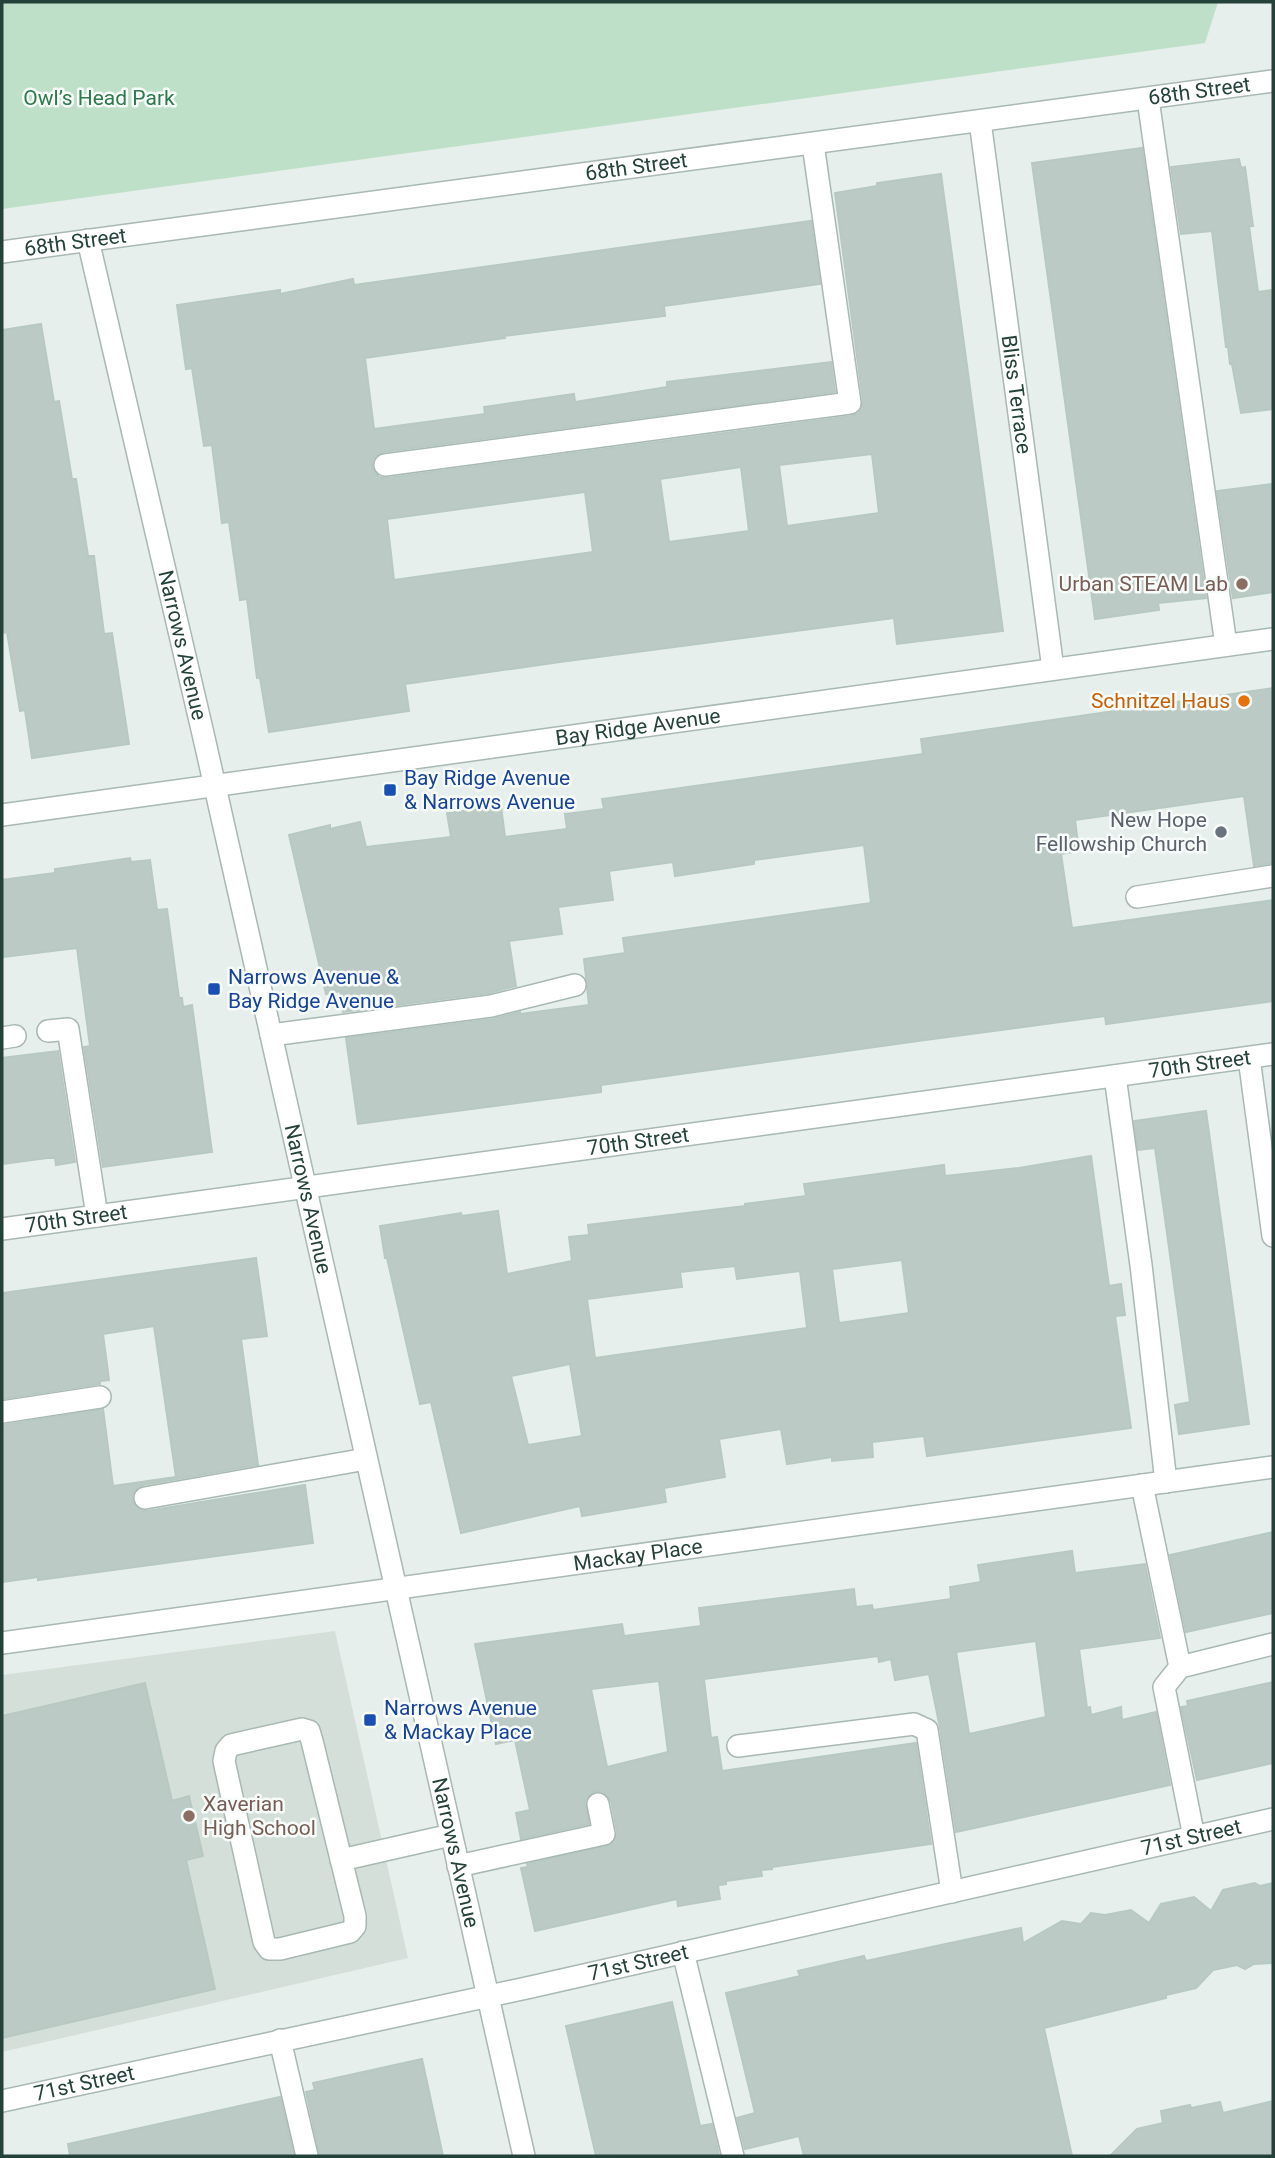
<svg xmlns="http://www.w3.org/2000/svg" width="1275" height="2158" viewBox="0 0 1275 2158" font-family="Roboto,sans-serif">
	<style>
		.built { fill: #d4dfda }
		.green { fill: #bfe0c8 }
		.building { fill: #bbcac4; stroke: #b8c9c2; stroke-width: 2; fill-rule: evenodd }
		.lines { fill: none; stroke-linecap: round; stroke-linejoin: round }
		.minor-casing { stroke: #a8b8b2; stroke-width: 24 }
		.minor { stroke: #fff; stroke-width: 21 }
		.education-dot { fill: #8d6e63; stroke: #f7fbf9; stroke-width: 2.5 }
		.food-dot { fill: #e8710a; stroke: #f7fbf9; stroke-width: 2.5 }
		.transit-dot { fill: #1a4fb4; stroke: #f7fbf9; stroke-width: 2.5 }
		.worship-dot { fill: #6b7280; stroke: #f7fbf9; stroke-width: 2.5 }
		.labels { text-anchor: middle; stroke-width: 5; stroke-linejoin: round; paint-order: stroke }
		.street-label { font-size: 21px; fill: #24423a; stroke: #f7fbf9 }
		.park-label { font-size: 21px; fill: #2d7a4b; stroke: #f7fbf9 }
		.education-label { font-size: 21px; fill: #785e54; stroke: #f7fbf9; text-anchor: end }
		.food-label { font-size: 21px; fill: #c56008; stroke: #f7fbf9; text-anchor: end }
		.transit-label { font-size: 21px; fill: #164399; stroke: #f7fbf9; text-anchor: start }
		.worship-label { font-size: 21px; fill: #5b616d; stroke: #f7fbf9; text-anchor: end }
	</style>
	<rect width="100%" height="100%" fill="#e6efeb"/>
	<!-- built -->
	<path class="built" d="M335,1631L408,1958L2,2052V1675Z"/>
	<!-- green -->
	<path class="green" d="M2,2H1218L1205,43L2,209Z"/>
	<!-- building -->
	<g class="building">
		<path d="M1142,148L1206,598L1158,603L1159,610L1095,619L1032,163Z"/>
		<path d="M1239,159L1241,168L1245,167L1253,226H1249L1258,292L1273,290V409L1241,413L1232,364H1230L1228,347H1226L1212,231L1181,234L1171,167Z"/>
		<path d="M941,174L1003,631L897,644L894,618L560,662L405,684L409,711L269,732L260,678H257L247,599L240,600L229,522L222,523L212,445L204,446L192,368L186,369L177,305L280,290V294L353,279L354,285L811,221L820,284L664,306L665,316L504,336L505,338L365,358L374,429L485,414L484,407L574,394L575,402L667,387V382L831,362L835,392L383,452L373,459L372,467L379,477L387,478L852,416L859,413L863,401L835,193L877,186V183ZM872,454L879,513L787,526L779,465ZM741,467L749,531L669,542L660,479ZM585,492L593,552L394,580L387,519Z"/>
		<path d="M41,324L54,402L59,401L72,479H76L88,556H94L104,634L112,633L129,744L32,758L25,710L20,711L7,632L2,633V330Z"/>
		<path d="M1273,484V592L1233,598L1217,491Z"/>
		<path d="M1273,688V863L1254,866L1244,796L1075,820L1079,851L1061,854L1072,928L1273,900V1001L1106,1024L1105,1016L918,1041L601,1085V1092L358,1124L346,1038L493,1019L520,1012V1014L589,1005L584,959L625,953L623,938L871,903L864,845L754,860V864L675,876L673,862L609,871L613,900L558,907L562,934L509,941L516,986L489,993L343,1012L340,991L326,994L289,835L330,825V829L360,822L366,847L451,837L447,813L501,806L505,837L567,829L565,814L604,809L602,799L923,754L921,739Z"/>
		<path d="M130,858L131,862L150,860L157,910L167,909L179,998H182L183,1007L192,1005L212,1152L103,1167L84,1047L90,1046L77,948L2,957V880L55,873V869Z"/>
		<path d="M58,1051L75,1162L56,1165L55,1158H47L2,1164V1058Z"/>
		<path d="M1206,1111L1249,1424L1179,1434L1175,1405L1190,1402L1167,1233L1155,1148L1138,1150L1134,1121Z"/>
		<path d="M1091,1156L1109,1286L1121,1284L1125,1315L1115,1316L1131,1428L927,1456L924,1436L872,1442L873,1457L832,1461V1457L787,1464L781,1429L719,1439L725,1477L664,1488L666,1502L582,1516L580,1506L461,1533L431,1402L420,1404L387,1258H385L380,1226L461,1213L462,1216L498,1211L507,1274L572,1261L569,1237L589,1235L588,1225L745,1206V1204L806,1196L804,1184L944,1165L945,1176L1019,1168ZM902,1260L909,1313L839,1323L832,1269ZM735,1266L737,1279L800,1271L807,1328L595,1358L587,1299L682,1287L680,1272ZM570,1364L582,1436L528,1445L511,1376Z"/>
		<path d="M256,1258L267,1336L241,1339L258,1465L143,1485L133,1493L132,1501L140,1510L147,1511L305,1485L313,1543L38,1580V1577L2,1582V1425L103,1409L113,1486L176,1477L154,1326L103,1334L109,1380L100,1381V1384L2,1399V1293Z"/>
		<path d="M1273,1532V1613L1186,1632L1170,1555Z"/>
		<path d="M1072,1551L1075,1573L1145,1564L1160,1638L1079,1649L1087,1708L1090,1707L1091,1715L1121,1707L1122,1720L1156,1712L1170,1785L956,1832L940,1728L929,1674L895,1680L891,1659L879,1662L878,1656L704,1679L711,1738L717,1737L722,1771L916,1743L931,1844L772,1867V1869L761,1870L762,1876L726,1881V1884L718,1885L720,1899L678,1906L677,1899L535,1931L521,1868L528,1867L527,1864L612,1844L617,1832L611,1801L603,1792L595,1791L585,1800L589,1824L521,1839L516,1813L530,1810L515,1740L496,1744L475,1644L622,1624L624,1636L701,1626L699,1608L854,1589L856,1607L872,1605L873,1610L951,1599L950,1587L981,1582L978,1565ZM1036,1641L1046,1717L969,1734L956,1652ZM659,1681L668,1752L607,1767L591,1689Z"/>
		<path d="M1273,1682V1763L1197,1780L1181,1707L1188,1706L1187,1701Z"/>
		<path d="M145,1683L172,1801L189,1796L203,1856L186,1860L215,1989L2,2038V1716Z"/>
		<path d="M1255,1883L1260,1886L1273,1883V1963L1254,1964L1245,1969L1237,1965L1213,1970L1196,1988L1166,1995V1998L1044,2028L1072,2156H804L799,2136L745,2149L737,2118L755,2113L726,1993L800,1976L798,1971L864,1956L866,1961L1021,1928L1023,1943L1062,1921L1081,1924L1091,1913L1105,1915L1131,1910L1149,1923L1161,1904L1194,1897L1211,1911L1223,1890Z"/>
		<path d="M672,2002L700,2126L712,2124L719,2155L596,2156L566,2026Z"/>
		<path d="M422,2059L443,2156H320L306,2092L315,2090L313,2083Z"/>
		<path d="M280,2097L294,2156H70L68,2144Z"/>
		<path d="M1273,2101V2156H1110L1137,2129L1163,2123L1161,2111L1190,2105L1191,2108L1220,2102L1223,2113Z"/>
	</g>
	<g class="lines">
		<!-- minor casing -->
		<g class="minor-casing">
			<g id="minor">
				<path d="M1148,99L1226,645"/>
				<path id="s1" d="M980,121L1053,669"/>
				<path id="s2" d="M88,240L204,738L524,2156"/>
				<path id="s3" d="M2,252L1273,81"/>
				<path d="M385,465L850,403L813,144"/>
				<path id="s4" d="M2,815L1273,639"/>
				<path d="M1137,897L1273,876"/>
				<path d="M48,1031L68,1029L97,1216"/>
				<path d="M271,1035L491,1006L575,985"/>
				<path d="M2,1038L15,1036"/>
				<path d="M1249,1058L1273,1236"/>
				<path d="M1115,1076L1141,1265L1166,1482"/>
				<path id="s5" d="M2,1229L1273,1054"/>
				<path d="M2,1412L100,1397"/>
				<path d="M1142,1485L1180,1667"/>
				<path d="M145,1498L366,1459"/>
				<path id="s6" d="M2,1643L1273,1467"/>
				<path d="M302,1729L309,1731L312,1741L355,1916V1926L350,1932L280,1949H269L264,1942L224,1761L226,1751L231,1745Z"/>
				<path d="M738,1746L914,1724L927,1730L952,1892"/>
				<path d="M1194,1837L1164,1687L1180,1667L1273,1644"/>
				<path d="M341,1860L451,1835"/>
				<path d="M458,1866L604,1834L598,1804"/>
				<path d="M683,1952L733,2156"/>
				<path d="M280,2040L307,2156"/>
				<path id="s7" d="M2,2101L531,1987L1273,1819"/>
			</g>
		</g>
		<!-- minor -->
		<use href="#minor" class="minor"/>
	</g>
	<!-- markers -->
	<g class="education-dot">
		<circle cx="1242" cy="584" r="7"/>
		<circle cx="189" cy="1816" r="7"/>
	</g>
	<circle class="food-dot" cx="1244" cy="701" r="7"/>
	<g class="transit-dot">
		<rect x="383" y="783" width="14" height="14" rx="3.5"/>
		<rect x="207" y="982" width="14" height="14" rx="3.5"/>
		<rect x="363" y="1713" width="14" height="14" rx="3.5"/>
	</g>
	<circle class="worship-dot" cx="1221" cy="832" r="7"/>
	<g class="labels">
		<!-- street labels -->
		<g class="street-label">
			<text dy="7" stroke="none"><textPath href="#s3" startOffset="1208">68th Street</textPath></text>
			<text dy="7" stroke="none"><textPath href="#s3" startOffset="640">68th Street</textPath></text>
			<text dy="7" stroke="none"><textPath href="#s3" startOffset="74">68th Street</textPath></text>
			<text dy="7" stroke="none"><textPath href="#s1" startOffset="276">Bliss Terrace</textPath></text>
			<text dy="7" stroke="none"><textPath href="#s2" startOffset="416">Narrows Avenue</textPath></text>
			<text dy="7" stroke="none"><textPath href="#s4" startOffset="642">Bay Ridge Avenue</textPath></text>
			<text dy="7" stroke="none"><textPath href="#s5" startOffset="1209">70th Street</textPath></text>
			<text dy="7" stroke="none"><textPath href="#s5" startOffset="642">70th Street</textPath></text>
			<text dy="7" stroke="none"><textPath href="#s2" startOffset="984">Narrows Avenue</textPath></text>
			<text dy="7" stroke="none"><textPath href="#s5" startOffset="75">70th Street</textPath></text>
			<text dy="7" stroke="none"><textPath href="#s6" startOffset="642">Mackay Place</textPath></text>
			<text dy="7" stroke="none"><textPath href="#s7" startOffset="1218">71st Street</textPath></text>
			<text dy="7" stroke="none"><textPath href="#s2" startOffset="1654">Narrows Avenue</textPath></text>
			<text dy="7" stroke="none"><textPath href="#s7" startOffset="651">71st Street</textPath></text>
			<text dy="7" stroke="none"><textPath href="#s7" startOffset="84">71st Street</textPath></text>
		</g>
		<!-- park labels -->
		<g class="park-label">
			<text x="99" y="105">Owl’s Head Park</text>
		</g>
		<!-- education labels -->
		<g class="education-label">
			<text x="1228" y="591">Urban STEAM Lab</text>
			<text x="203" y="1811" text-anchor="start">Xaverian<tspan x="203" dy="24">High School</tspan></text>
		</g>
		<!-- food labels -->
		<g class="food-label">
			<text x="1230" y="708">Schnitzel Haus</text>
		</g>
		<!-- transit labels -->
		<g class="transit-label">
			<text x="404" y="785">Bay Ridge Avenue<tspan x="404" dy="24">&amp; Narrows Avenue</tspan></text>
			<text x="228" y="984">Narrows Avenue &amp;<tspan x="228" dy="24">Bay Ridge Avenue</tspan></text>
			<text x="384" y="1715">Narrows Avenue<tspan x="384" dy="24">&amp; Mackay Place</tspan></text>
		</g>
		<!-- worship labels -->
		<g class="worship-label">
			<text x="1207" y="827">New Hope<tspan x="1207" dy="24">Fellowship Church</tspan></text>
		</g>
	</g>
	<!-- border -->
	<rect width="1275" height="2158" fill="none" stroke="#24423a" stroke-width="7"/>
</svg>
